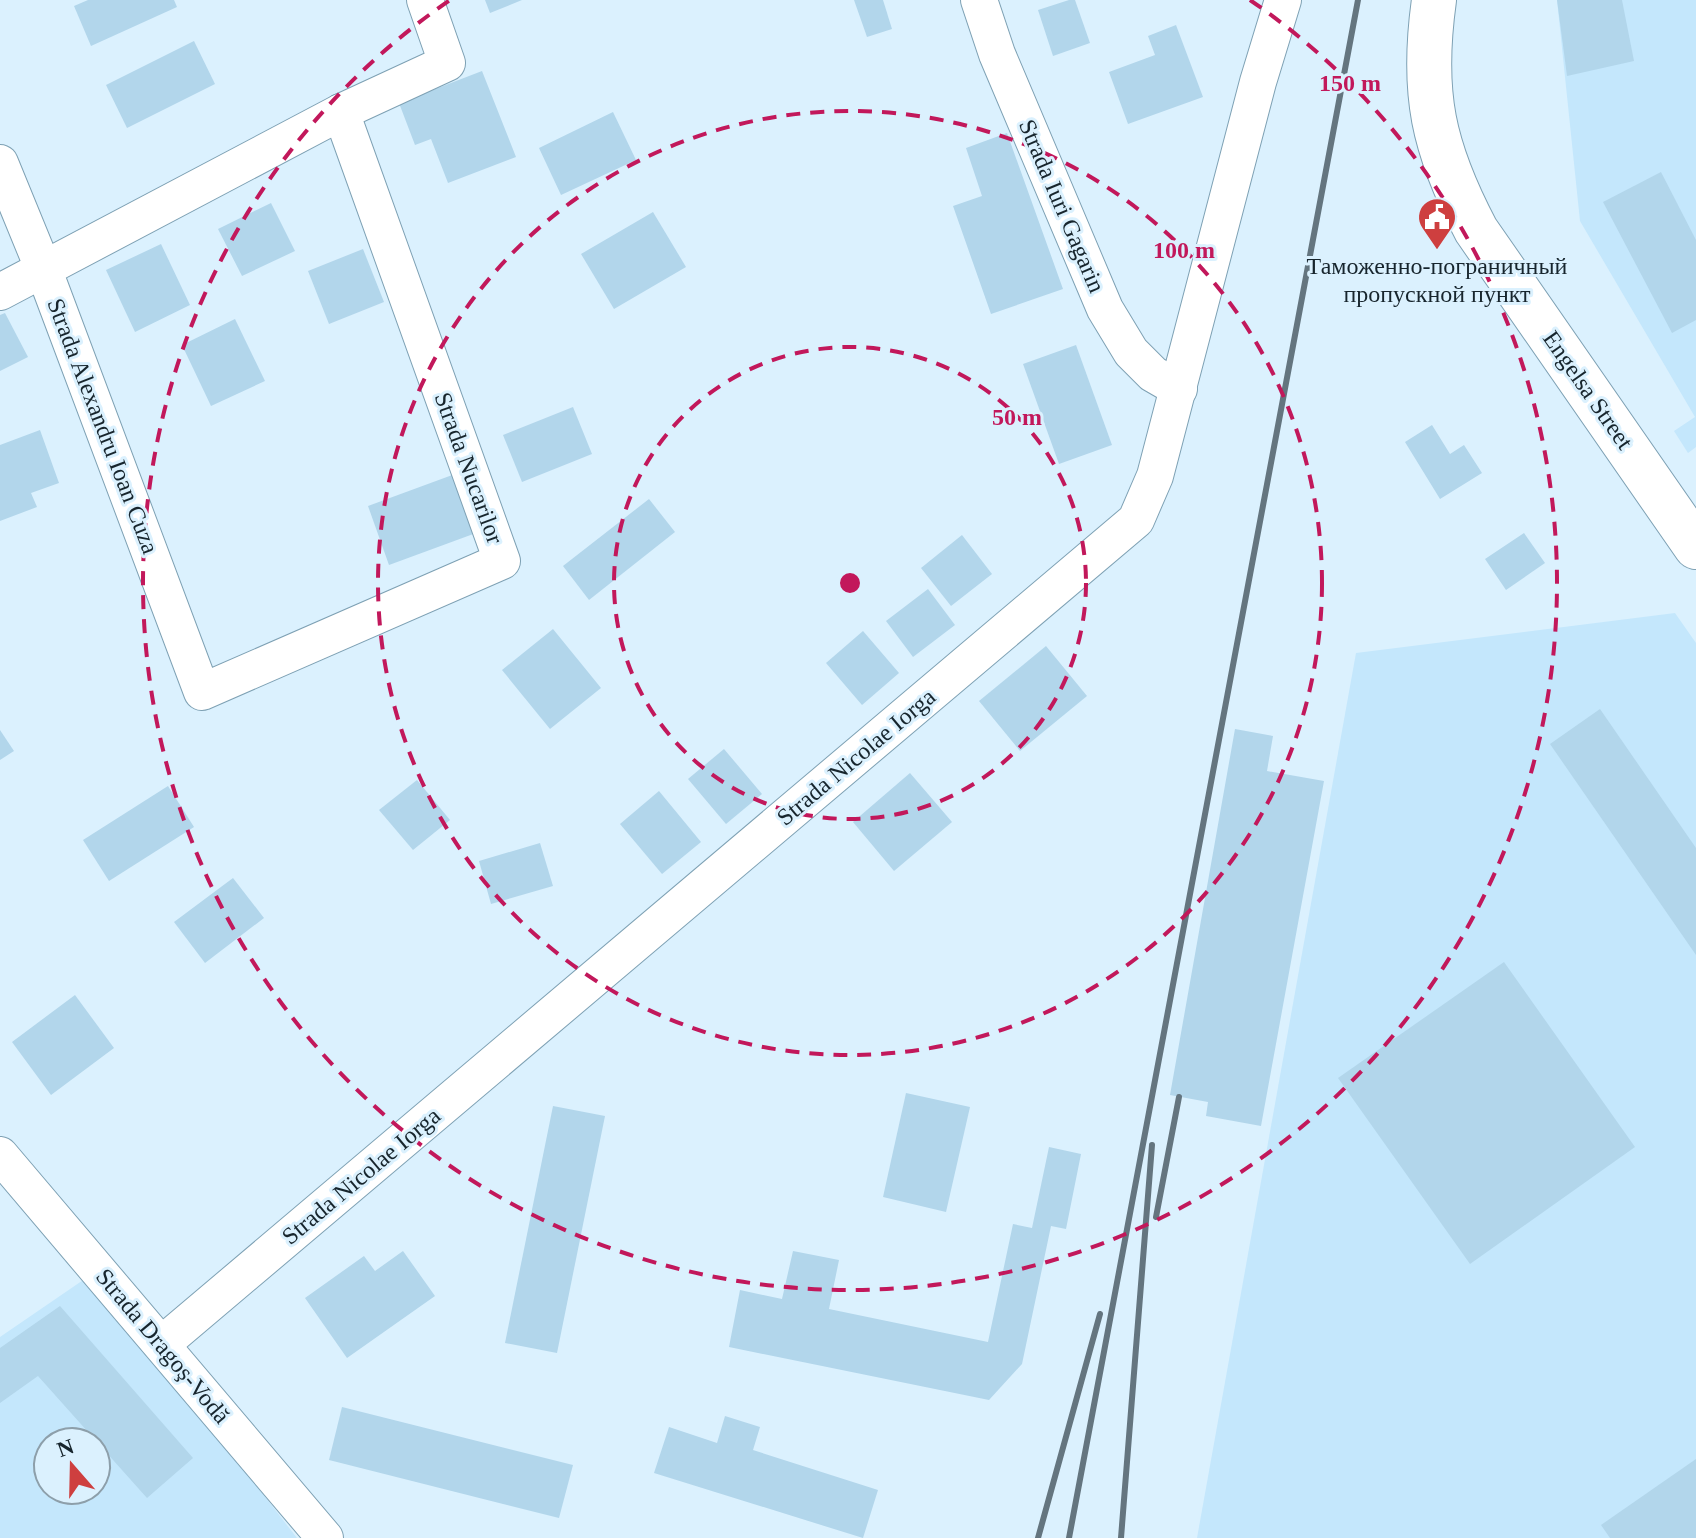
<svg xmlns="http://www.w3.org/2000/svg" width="1696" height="1538" viewBox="0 0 1696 1538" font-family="'Times New Roman',serif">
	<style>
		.built { fill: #c4e7fc; fill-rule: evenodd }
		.building { fill: #b2d6eb }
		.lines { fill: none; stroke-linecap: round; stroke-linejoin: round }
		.street-casing { stroke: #7ea1b4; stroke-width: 38 }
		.secondary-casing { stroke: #7ea1b4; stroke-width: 46 }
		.street { stroke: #fff; stroke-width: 36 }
		.secondary { stroke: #fff; stroke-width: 44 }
		.rail { stroke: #64757f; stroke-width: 6 }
		.ring { fill: none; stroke: #c2185b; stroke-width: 4; stroke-dasharray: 14 10 }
		.labels { text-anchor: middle; stroke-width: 6; stroke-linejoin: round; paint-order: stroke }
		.street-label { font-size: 24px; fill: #17252d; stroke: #dbf1fe }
		.poi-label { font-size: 24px; fill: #17252d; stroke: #dbf1fe }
		.centre { fill: #c2185b; stroke: #dbf1fe; stroke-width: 4 }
		.ring-label { font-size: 24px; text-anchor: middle; font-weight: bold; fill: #c2185b; stroke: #dbf1fe; stroke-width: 6; stroke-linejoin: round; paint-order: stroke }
	</style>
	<rect width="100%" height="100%" fill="#dbf1fe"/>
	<!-- built -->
	<g class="built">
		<path d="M1557,0H1696V447L1688,453L1674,431L1695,417L1580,221Z"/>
		<path d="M1675,613L1696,643V1538H1197L1356,653Z"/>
		<path d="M92,1274L297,1538H0V1337ZM48,1442H96V1490H48Z"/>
	</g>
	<!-- building -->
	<g class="building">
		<path d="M88,0H174L177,7L91,46L74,6Z"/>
		<path d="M485,0H522L490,13Z"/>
		<path d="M854,0H883L892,29L867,37Z"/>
		<path d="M1069,0H1075L1090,43L1053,56L1038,10Z"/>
		<path d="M1557,0H1622L1634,61L1567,76Z"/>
		<path d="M1176,25L1203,97L1128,124L1109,72L1155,55L1148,36Z"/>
		<path d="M194,41L215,84L127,128L106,85Z"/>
		<path d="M482,71L516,157L448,183L431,139L415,145L399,103Z"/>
		<path d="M613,112L636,160L561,195L539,148Z"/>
		<path d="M1007,133L1063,289L991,314L953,206L982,196L966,148Z"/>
		<path d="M1661,172L1696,240V320L1672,333L1603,202Z"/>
		<path d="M271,203L295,251L242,276L218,229Z"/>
		<path d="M653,212L686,267L614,309L581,254Z"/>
		<path d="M161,244L190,305L135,332L106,270Z"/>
		<path d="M363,249L384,302L329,324L308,271Z"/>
		<path d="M5,313L28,357L0,371V315Z"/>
		<path d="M235,319L265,381L211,406L182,345Z"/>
		<path d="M1076,345L1112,445L1059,464L1023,364Z"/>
		<path d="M573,407L592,454L522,482L503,435Z"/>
		<path d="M1432,425L1450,454L1464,445L1482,473L1440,499L1405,442Z"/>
		<path d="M40,430L59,483L31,493L37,507L0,521V445Z"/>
		<path d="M455,474L476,533L389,565L368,506Z"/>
		<path d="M649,499L675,532L589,600L563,566Z"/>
		<path d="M1524,533L1545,563L1506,590L1485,559Z"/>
		<path d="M962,535L992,574L951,606L921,568Z"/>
		<path d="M928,589L955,625L913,657L886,621Z"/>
		<path d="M553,629L601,688L550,729L502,670Z"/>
		<path d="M863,631L899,673L862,705L826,663Z"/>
		<path d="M1046,646L1087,696L1020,751L979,701Z"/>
		<path d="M1600,709L1696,848V955L1550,744Z"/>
		<path d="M1235,729L1273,736L1267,771L1324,781L1261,1126L1206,1116L1208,1102L1170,1095Z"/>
		<path d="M0,730L14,751L0,760Z"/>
		<path d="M724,749L762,794L726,824L688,779Z"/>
		<path d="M910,773L952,822L894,871L853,822Z"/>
		<path d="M417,780L450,820L413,850L379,810Z"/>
		<path d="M168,786L194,827L109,881L83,840Z"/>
		<path d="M659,791L701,842L662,874L620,824Z"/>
		<path d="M540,843L553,886L491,904L479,861Z"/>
		<path d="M233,878L264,918L205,963L174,922Z"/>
		<path d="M1504,962L1635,1147L1470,1264L1338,1078Z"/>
		<path d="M75,995L114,1048L51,1095L12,1042Z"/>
		<path d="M906,1093L970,1107L946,1212L883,1197Z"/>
		<path d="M553,1106L605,1116L557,1353L505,1343Z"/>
		<path d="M1049,1147L1081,1154L1066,1229L1051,1226L1022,1364L989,1400L729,1347L740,1290L782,1299L793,1251L839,1260L829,1309L988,1342L1013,1224L1032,1228Z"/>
		<path d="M403,1251L435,1296L347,1358L305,1298L364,1256L375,1271Z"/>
		<path d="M60,1306L193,1458L147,1498L38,1376L0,1403V1348Z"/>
		<path d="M342,1407L573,1465L559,1518L329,1460Z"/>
		<path d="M725,1416L760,1427L753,1450L878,1490L863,1538L654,1473L669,1427L717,1443Z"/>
		<path d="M1696,1459V1538H1610L1601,1525Z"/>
	</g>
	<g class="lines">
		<!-- street casing -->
		<g class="street-casing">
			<g id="street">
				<path d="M979,0L997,54L1105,309L1131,352L1153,374L1179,389"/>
				<path d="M0,163L43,268L202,692L502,561L341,112"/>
				<path d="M0,292L341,112L447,63L425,0"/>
				<path d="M0,1155L325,1538"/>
				<path d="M162,1344L1136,520L1155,476L1258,82L1283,0"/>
			</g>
		</g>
		<!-- secondary casing -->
		<g class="secondary-casing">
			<path id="secondary" d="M1434,0C1421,93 1433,148 1476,230L1696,547"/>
		</g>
		<!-- street -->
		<use href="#street" class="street"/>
		<!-- secondary -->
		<use href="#secondary" class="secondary"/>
		<!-- rail -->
		<g class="rail">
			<path d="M1156,1217L1179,1097"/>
			<path d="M1038,1538L1100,1314"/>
			<path d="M1069,1538L1358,0"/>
			<path d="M1121,1538L1152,1145"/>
		</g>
	</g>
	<!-- distance rings -->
	<g class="ring">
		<circle cx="850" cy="583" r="236"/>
		<circle cx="850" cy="583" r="472"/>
		<path d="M1250 0A707 707 0 1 1 450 0"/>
	</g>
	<!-- icons -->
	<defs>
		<g id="civic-pin" transform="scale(2)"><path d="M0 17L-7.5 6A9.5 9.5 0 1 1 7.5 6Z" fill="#ce3f3f" stroke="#dbf1fe"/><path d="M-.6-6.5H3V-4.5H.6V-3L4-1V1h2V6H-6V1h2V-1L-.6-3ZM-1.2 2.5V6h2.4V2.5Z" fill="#fff"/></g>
	</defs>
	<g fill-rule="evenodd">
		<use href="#civic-pin" x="1437" y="217"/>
	</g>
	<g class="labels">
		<!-- street labels -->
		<g class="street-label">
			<text transform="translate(1062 206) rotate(67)" y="8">Strada Iuri Gagarin</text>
			<text transform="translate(1588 390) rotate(55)" y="8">Engelsa Street</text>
			<text transform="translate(103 426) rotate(69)" y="8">Strada Alexandru Ioan Cuza</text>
			<text transform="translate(469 468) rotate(70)" y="8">Strada Nucarilor</text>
			<text transform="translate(856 757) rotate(-40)" y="8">Strada Nicolae Iorga</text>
			<text transform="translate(361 1176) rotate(-40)" y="8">Strada Nicolae Iorga</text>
			<text transform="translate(163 1346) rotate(50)" y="8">Strada Dragoş-Vodă</text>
		</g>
		<!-- poi labels -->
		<g class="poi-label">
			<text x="1437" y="274">Таможенно-пограничный<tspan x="1437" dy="28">пропускной пункт</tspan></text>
		</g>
	</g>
	<circle cx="850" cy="583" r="12" class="centre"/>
	<g class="ring-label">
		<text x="1350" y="91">150 m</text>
		<text x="1184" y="258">100 m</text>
		<text x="1017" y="425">50 m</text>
	</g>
	<!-- north arrow -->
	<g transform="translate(72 1466) rotate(340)"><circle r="38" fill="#dbf1fe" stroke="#8d9faa" stroke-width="2"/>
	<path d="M0-6L14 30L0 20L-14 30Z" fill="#ce3f3f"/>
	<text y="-12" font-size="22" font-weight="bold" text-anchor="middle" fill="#17252d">N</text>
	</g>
</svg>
